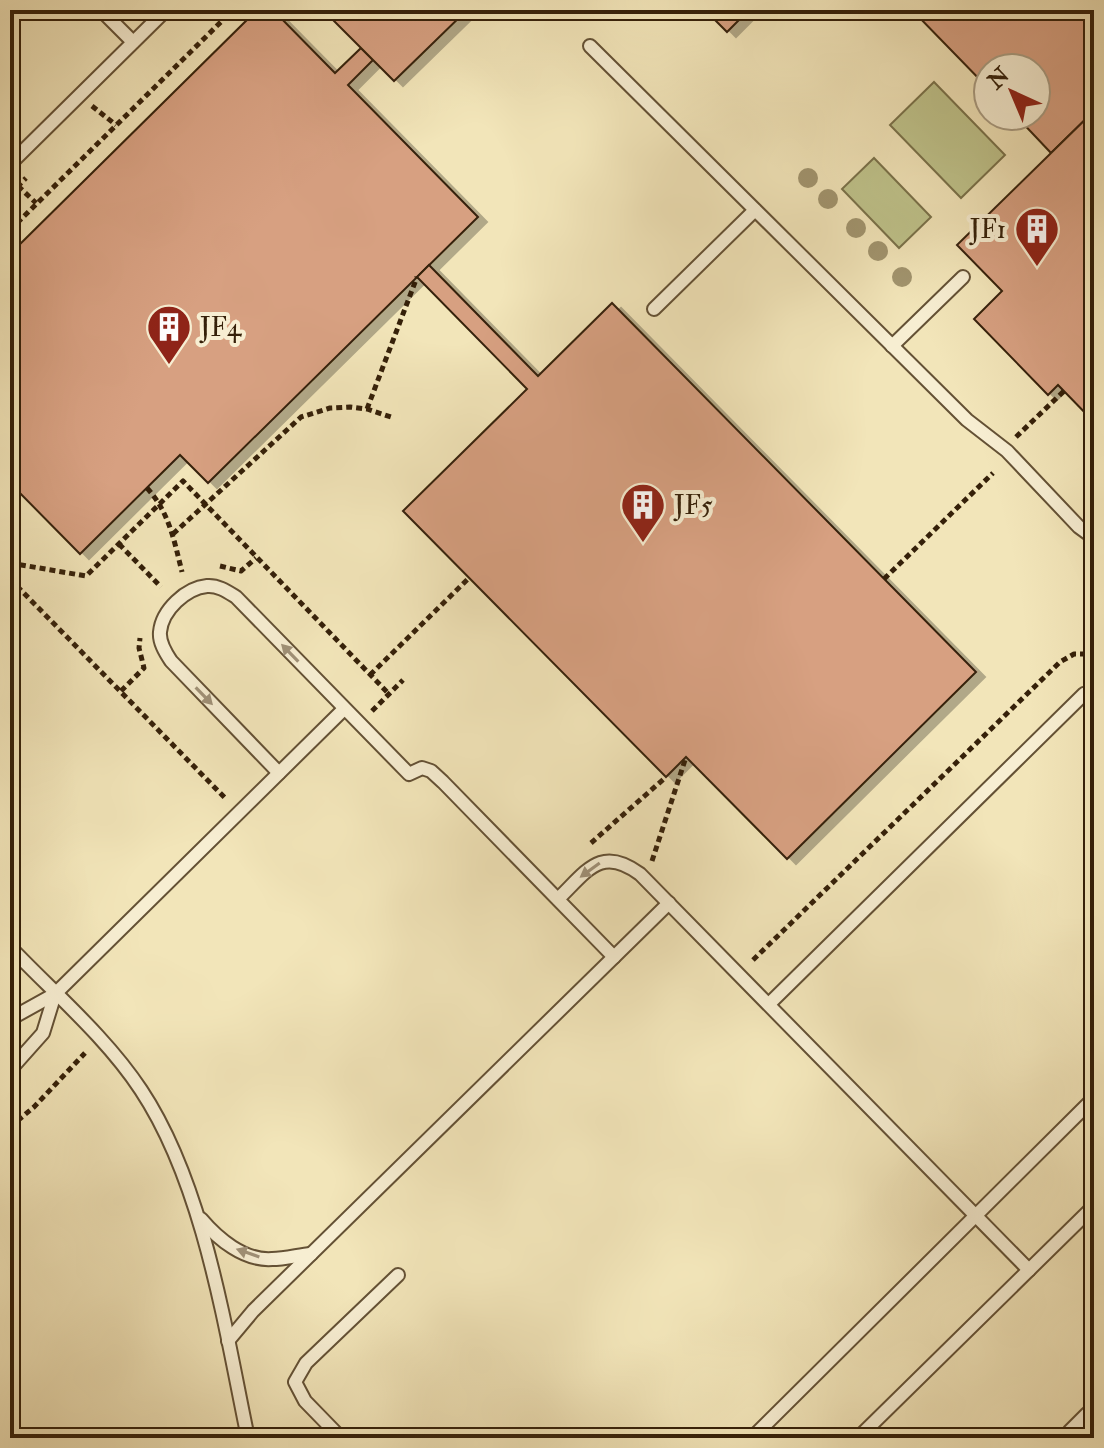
<svg xmlns="http://www.w3.org/2000/svg" width="1104" height="1448" viewBox="0 0 1104 1448" font-family="'IM FELL Double Pica',serif">
	<style>
		.garden { fill: #bfc38b; stroke: #7a724a; stroke-width: 2 }
		.building { fill: #d7a081; stroke: #352009; stroke-width: 2; filter: url(#shadow) }
		.lines { fill: none; stroke-linecap: round; stroke-linejoin: round }
		.service-casing { stroke: #645135; stroke-width: 16 }
		.tertiary-casing { stroke: #645135; stroke-width: 36 }
		.path { stroke: #352009; stroke-width: 5; stroke-dasharray: 6 4; stroke-linecap: butt }
		.service { stroke: #f7eed2; stroke-width: 12 }
		.tertiary { stroke: #f7eed2; stroke-width: 32 }
		.tree { fill: #a1946e }
		.oneway { fill: #a09178 }
		.labels { text-anchor: middle; stroke-width: 8; stroke-linejoin: round; paint-order: stroke }
		.poi-label { font-size: 26px; fill: #352009; stroke: #f7eed2; text-anchor: start }
	</style>
	<defs>
		<filter id="shadow"><feDropShadow dx="9" dy="5" stdDeviation="0" flood-color="#0004"/></filter>
	</defs>
	<rect width="100%" height="100%" fill="#f2e5b9"/>
	<filter id="stains"><feTurbulence type="fractalNoise" baseFrequency=".0025" numOctaves="4"/><feColorMatrix values="0 0 0 0 .2 0 0 0 0 .09 0 0 0 0 .02 0 0 0 .5 -.17"/></filter>
	<radialGradient id="worn" r=".72"><stop offset=".6" stop-color="#630" stop-opacity="0"/><stop offset="1" stop-color="#630" stop-opacity=".3"/></radialGradient>
	<!-- garden -->
	<g class="garden">
		<path d="M934,82L1005,155L961,198L890,125Z"/>
		<path d="M874,158L931,217L899,248L842,189Z"/>
	</g>
	<!-- building -->
	<g class="building">
		<path d="M257,10H273L335,73L361,48L373,60L348,85L478,217L208,483L180,455L80,554L10,483V254Z"/>
		<path d="M323,10H467L394,81Z"/>
		<path d="M705,10H749L727,32Z"/>
		<path d="M912,10H1094V111L1051,153L1016,116H1036V68H988V88Z"/>
		<path d="M1094,111V422L1058,385L1048,395L974,319L1002,291L957,245Z"/>
		<path d="M429,265L538,376L612,303L976,672L787,859L686,757L666,777L403,511L527,389L417,277Z"/>
	</g>
	<g class="lines">
		<!-- service casing -->
		<g class="service-casing">
			<g id="service">
				<path d="M101,10L133,42"/>
				<path d="M590,46L967,420L1007,451L1079,527L1094,538"/>
				<path d="M10,164L166,10"/>
				<path d="M654,309L755,210"/>
				<path d="M892,346L963,277"/>
				<path d="M279,773L171,661C165,652 159,642 160,632C162,610 186,588 207,586C218,585 228,592 236,597L409,774L422,768L431,771L443,782L614,957"/>
				<path d="M558,899C587,871 601,845 640,874L1029,1270"/>
				<path d="M10,947C54,993 106,1037 141,1090C204,1185 225,1328 248,1438"/>
				<path d="M769,1004L1084,694L1094,700"/>
				<path d="M10,1019L55,994L344,709"/>
				<path d="M10,1070L43,1033L55,994"/>
				<path d="M201,1219C218,1239 244,1261 272,1259C285,1259 299,1255 311,1254"/>
				<path d="M228,1341L253,1311L669,903"/>
				<path d="M341,1438L305,1401L295,1382L306,1363L398,1275"/>
				<path d="M752,1438L1094,1098"/>
				<path d="M858,1438L1094,1206"/>
			</g>
		</g>
		<!-- tertiary casing -->
		<g class="tertiary-casing">
			<path id="tertiary" d="M1077,1438L1094,1421"/>
		</g>
		<!-- path -->
		<g class="path">
			<path d="M92,106L116,125"/>
			<path d="M18,186L36,203"/>
			<path d="M10,194L26,178"/>
			<path d="M10,230L233,10"/>
			<path d="M367,409L417,277"/>
			<path d="M1016,437L1064,391"/>
			<path d="M147,488C169,512 174,540 182,572"/>
			<path d="M173,534L301,417L330,408L350,407L367,409L391,417"/>
			<path d="M119,544L161,587"/>
			<path d="M10,563L86,576L183,481L389,694"/>
			<path d="M220,566L241,571L256,558"/>
			<path d="M10,579L226,799"/>
			<path d="M884,579L993,473"/>
			<path d="M370,675L469,578"/>
			<path d="M121,691L144,668L139,648L140,638"/>
			<path d="M372,711L403,680"/>
			<path d="M591,843L666,777"/>
			<path d="M652,861L686,757"/>
			<path d="M753,960L1060,662L1074,654H1094"/>
			<path d="M10,1127L34,1107L85,1053"/>
		</g>
		<!-- service -->
		<use href="#service" class="service"/>
		<!-- tertiary -->
		<use href="#tertiary" class="tertiary"/>
	</g>
	<!-- trees -->
	<g class="tree">
		<circle cx="808" cy="178" r="10"/>
		<circle cx="828" cy="199" r="10"/>
		<circle cx="856" cy="228" r="10"/>
		<circle cx="878" cy="251" r="10"/>
		<circle cx="902" cy="277" r="10"/>
	</g>
	<!-- one-way arrows -->
	<defs><path id="oneway-solid" d="M-6-.8H1V-3.2L6.5 0L1 3.2V.8H-6Z" transform="scale(2)"/></defs>
	<g class="oneway">
		<use href="#oneway-solid" transform="translate(290 653) rotate(-134)"/>
		<use href="#oneway-solid" transform="translate(204 696) rotate(46)"/>
		<use href="#oneway-solid" transform="translate(590 870) rotate(144)"/>
		<use href="#oneway-solid" transform="translate(248 1253) rotate(-161)"/>
	</g>
	<!-- icons -->
	<defs>
		<g id="building-pin" transform="scale(2.3)"><path d="M0 17L-7.5 6A9.5 9.5 0 1 1 7.5 6Z" fill="#8f2418" stroke="#f7eed2"/><path d="M-4-6H4V6H1V3H-1V6H-4ZM-2.5-4.3h1.7v1.8h-1.7ZM.8-4.3h1.7v1.8H.8ZM-2.5-1h1.7V.8h-1.7ZM.8-1h1.7V.8H.8Z" fill="#fff"/></g>
	</defs>
	<g fill-rule="evenodd">
		<use href="#building-pin" x="1037" y="229"/>
		<use href="#building-pin" x="169" y="327"/>
		<use href="#building-pin" x="643" y="505"/>
	</g>
	<g class="labels">
		<!-- poi labels -->
		<g class="poi-label">
			<text x="1006" y="238" text-anchor="end">JF1</text>
			<text x="200" y="336">JF4</text>
			<text x="674" y="514">JF5</text>
		</g>
	</g>
	<!-- margin -->
	<rect width="1104" height="1448" fill="none" stroke="#f2e5b9" stroke-width="40"/>
	<rect x="12" y="12" width="1080" height="1424" fill="none" stroke="#352009" stroke-width="4"/>
	<rect x="20" y="20" width="1064" height="1408" fill="none" stroke="#352009" stroke-width="2"/>
	<!-- north arrow -->
	<g transform="translate(1012 92) rotate(316)"><circle r="38" fill="#f7eed2" stroke="#a99c82" stroke-width="2"/>
	<path d="M0-6L14 30L0 20L-14 30Z" fill="#8f2418"/>
	<text y="-12" font-size="22" font-weight="bold" text-anchor="middle" fill="#352009">N</text>
	</g>
	<rect width="100%" height="100%" filter="url(#stains)"/>
	<rect width="100%" height="100%" fill="url(#worn)"/>
</svg>
